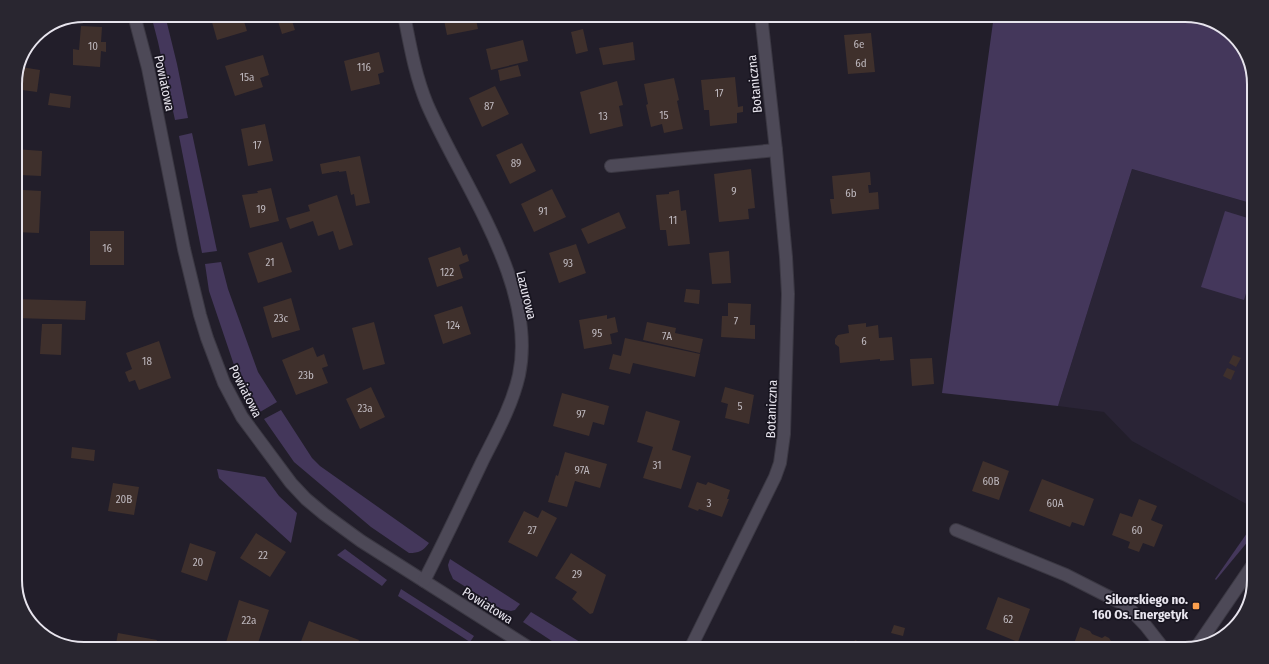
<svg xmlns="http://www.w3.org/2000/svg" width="1269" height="664" viewBox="0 0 1269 664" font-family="'Fira Sans Condensed',sans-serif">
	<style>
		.built { fill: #2a2436 }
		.green { fill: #44375b }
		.building { fill: #3f302c }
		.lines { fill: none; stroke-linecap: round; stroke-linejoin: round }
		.minor-casing { stroke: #3b3843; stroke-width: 14 }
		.minor { stroke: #4d4957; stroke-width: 12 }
		.poi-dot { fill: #fa9f4e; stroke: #181520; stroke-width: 1.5 }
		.labels { text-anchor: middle; stroke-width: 3.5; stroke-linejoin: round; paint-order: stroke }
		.number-label { font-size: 11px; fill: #bdb7bd }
		.street-label { font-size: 13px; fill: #e7e4ed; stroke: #181520 }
		.poi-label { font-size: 13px; font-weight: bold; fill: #e7e4ed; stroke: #181520; text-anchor: end }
		.rim { fill: none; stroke: #e7e4ed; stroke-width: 2 }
	</style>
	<rect width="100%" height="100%" fill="#221e2a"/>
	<!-- built -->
	<path class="built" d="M1132,169L1254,204V501L1250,506L1132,441L1104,412L1058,406Z"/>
	<!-- green -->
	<g class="green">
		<path d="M151,15H165L177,64L188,118L175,120L158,42Z"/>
		<path d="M994,15H1185L1216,22L1242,46L1254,80V204L1132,169L1058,406L942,393Z"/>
		<path d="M192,133L217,251L202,253L179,136Z"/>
		<path d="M1225,211L1254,220V267L1244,300L1201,287Z"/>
		<path d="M221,262L228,289L258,372L277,402L260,412L237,374L209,291L205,264Z"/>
		<path d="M281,410L312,458L320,466L429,543C423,551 419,553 409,553L371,527L294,462L264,419Z"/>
		<path d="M217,469L265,477L279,496L297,513L291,543L219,478Z"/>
		<path d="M1254,525V534L1216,580L1215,579L1252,526Z"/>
		<path d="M345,549L387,580L382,586L337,555Z"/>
		<path d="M450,559L520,604L515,610L511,611L501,609L453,579L449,570L448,565Z"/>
		<path d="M401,589L474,636L470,642L398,596Z"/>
		<path d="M1252,590L1247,611L1220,640H1218Z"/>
		<path d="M531,612L580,642L575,649H564L523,622Z"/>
	</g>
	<!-- building -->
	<g class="building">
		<path d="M210,15H242L247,31L217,40Z"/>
		<path d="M286,15H290L295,30L282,34L277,18Z"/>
		<path d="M443,15H475L478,29L447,35Z"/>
		<path d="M509,15H535V16L511,21Z"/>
		<path d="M81,26L102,27L101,42H106V52L101,51L100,67L73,65V49L79,50Z"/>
		<path d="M583,29L588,51L576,54L571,32Z"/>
		<path d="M871,33L875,72L848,74L844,35Z"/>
		<path d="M523,40L528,61L491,70L486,49Z"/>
		<path d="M633,42L635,60L603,65L599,48Z"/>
		<path d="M379,52L384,72L378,74L380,84L351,91L344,61Z"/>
		<path d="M263,55L269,75L260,78L263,87L235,96L225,66Z"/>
		<path d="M518,65L521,76L500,81L498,70Z"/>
		<path d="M21,67L40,70L37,92L15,89V80Z"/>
		<path d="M735,77L738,107L743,106V112L737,113V123L710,126L709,110H704L701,80Z"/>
		<path d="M674,78L679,100L677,101L683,129L664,133L662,124L651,127L646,105L648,104L644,84Z"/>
		<path d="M617,81L623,105L619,106L623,126L590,134L580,92Z"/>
		<path d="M495,86L509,114L482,127L469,98Z"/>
		<path d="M50,93L71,96L70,108L48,105Z"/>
		<path d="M265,124L273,161L248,166L241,129Z"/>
		<path d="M522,143L536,171L510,184L496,155Z"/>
		<path d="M15,149L42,151L41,176L20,175V172L15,171Z"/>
		<path d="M360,156L370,203L356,206L354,194L351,195L346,171L339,172V171L322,174L320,164Z"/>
		<path d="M751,169L755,208L748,209L749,219L719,222L714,174Z"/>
		<path d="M870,172L871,185H868L869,193L878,192L879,209L832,214L830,199H834L832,176Z"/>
		<path d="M271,188L279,221L250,228L242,195L258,193L257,191Z"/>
		<path d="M552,189L566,217L534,232L521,204Z"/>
		<path d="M23,190L41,191L39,233L15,232V198H23Z"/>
		<path d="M679,190L681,211L686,210L690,244L668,246L666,230H660L656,195L669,194V192Z"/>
		<path d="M337,195L353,245L339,250L333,231L318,236L313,221L290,229L286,218L310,211L308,205Z"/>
		<path d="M619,212L626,228L588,244L581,229Z"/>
		<rect x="90" y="231" width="34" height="34"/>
		<path d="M282,242L292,272L258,283L248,253Z"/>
		<path d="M576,244L586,273L559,283L549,253Z"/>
		<path d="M460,247L463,256L467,254L469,261L459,265L463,278L437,287L428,258Z"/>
		<path d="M729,251L731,283L712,284L709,253Z"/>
		<path d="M686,289L700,290L699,304L684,302Z"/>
		<path d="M291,298L300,330L272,338L263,307Z"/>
		<path d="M15,299L86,301L85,320L15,318Z"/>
		<path d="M728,303L751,304L750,325H755V339L721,337L722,316H728Z"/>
		<path d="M462,306L471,334L443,344L434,315Z"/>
		<path d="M607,315V319L615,317L618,332L610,334L612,344L584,349L579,320Z"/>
		<path d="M374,322L385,364L363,370L352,328Z"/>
		<path d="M647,322L676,328L675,333L703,339L700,353L643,340Z"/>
		<path d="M866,323V327L878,325L879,338L892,337L894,360L880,361V359L840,363L839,347L835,344V339L838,335L849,333L848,325Z"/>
		<path d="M42,324H62L61,355L40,354Z"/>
		<path d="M625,338L700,354L695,377L633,363L630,374L609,369L613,354L621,356Z"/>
		<path d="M159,341L171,378L139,390L135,380L129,382L125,372L132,369L126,353Z"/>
		<path d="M313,347L317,357L324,354L328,366L322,368L328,383L296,395L282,360Z"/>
		<path d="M1233,355L1241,358L1236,367L1229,363Z"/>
		<path d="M932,358L934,384L912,386L910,359Z"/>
		<path d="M1227,368L1235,371L1231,380L1223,376Z"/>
		<path d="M371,387L385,417L360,429L346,399Z"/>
		<path d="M725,387L754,395L749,424L725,418L728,404L721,402Z"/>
		<path d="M562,393L609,406L604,425L593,422L589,436L553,426Z"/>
		<path d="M646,411L680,421L672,450L691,456L681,489L643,478L653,447L637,442Z"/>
		<path d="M72,447L95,450L94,461L71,458Z"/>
		<path d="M565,452L607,464L600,488L575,481L567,507L548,502L556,475L558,476Z"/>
		<path d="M983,461L1009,471L999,500L972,491Z"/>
		<path d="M1042,479L1094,499L1084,526L1072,522L1070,527L1029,511Z"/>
		<path d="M697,482L706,485L708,482L730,490L727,499H729L722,517L699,509L698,511L688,507Z"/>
		<path d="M113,483L139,487L134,515L108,511Z"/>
		<path d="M1139,499L1157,506L1151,520L1163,525L1154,547L1143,543L1139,552L1128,548L1130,542L1112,535L1120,513L1132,517Z"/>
		<path d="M542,510L557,518L537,557L508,542L524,511L538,518Z"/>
		<path d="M256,533L286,552L270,577L240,558Z"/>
		<path d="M190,543L216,552L207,581L181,572Z"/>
		<path d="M571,553L606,575L593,613L590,614L572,599L577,592L555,578Z"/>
		<path d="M998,597L1030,609L1018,642L986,629Z"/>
		<path d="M239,600L269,610L256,649H224Z"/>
		<path d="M309,621L359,640L356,649H298Z"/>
		<path d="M894,625L905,628L903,636L891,633Z"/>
		<path d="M1080,627L1090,631L1092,634L1102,638L1105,636L1109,638L1111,641L1109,646L1105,649H1072Z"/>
		<path d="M118,633L157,640L155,649H115Z"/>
		<path d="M855,640L876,649H851Z"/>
	</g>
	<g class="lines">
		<!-- minor casing -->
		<g class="minor-casing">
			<g id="minor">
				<path d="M134,15L148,68L184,249L200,315L207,338L224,383L242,417L291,483L306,499L324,514L361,541L531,649"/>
				<path d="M404,15C410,45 415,75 427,104C461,183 538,285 519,375C512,406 496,434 482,462C463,502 444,542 424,581"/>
				<path d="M611,166L776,150"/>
				<path d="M956,530L1066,575L1127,606L1146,626L1164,649"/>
				<path d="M1198,645L1254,563"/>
				<path d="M690,649L775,477L780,463L784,434L788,294L786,257L776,150L761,15"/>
			</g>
		</g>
		<!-- minor -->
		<use href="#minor" class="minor"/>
	</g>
	<!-- markers -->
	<rect class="poi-dot" x="1192" y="602" width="8" height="8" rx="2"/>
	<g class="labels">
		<!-- number labels -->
		<g class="number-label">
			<text x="859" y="48">6e</text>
			<text x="93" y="50">10</text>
			<text x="861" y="67">6d</text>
			<text x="364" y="71">116</text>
			<text x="247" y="81">15a</text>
			<text x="719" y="97">17</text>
			<text x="489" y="110">87</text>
			<text x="664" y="119">15</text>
			<text x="603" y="120">13</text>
			<text x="257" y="149">17</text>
			<text x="516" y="167">89</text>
			<text x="734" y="195">9</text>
			<text x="851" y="197">6b</text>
			<text x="261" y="213">19</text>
			<text x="543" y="215">91</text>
			<text x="673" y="224">11</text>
			<text x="107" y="252">16</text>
			<text x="270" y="266">21</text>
			<text x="568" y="267">93</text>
			<text x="447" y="276">122</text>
			<text x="281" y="322">23c</text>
			<text x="736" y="325">7</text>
			<text x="453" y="329">124</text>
			<text x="597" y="337">95</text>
			<text x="667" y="340">7A</text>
			<text x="864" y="345">6</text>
			<text x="147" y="365">18</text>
			<text x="306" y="379">23b</text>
			<text x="740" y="410">5</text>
			<text x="365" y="412">23a</text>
			<text x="581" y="418">97</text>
			<text x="657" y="469">31</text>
			<text x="582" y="474">97A</text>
			<text x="991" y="485">60B</text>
			<text x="124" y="503">20B</text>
			<text x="709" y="507">3</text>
			<text x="1055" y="507">60A</text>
			<text x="532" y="534">27</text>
			<text x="1137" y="534">60</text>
			<text x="263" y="559">22</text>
			<text x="198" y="566">20</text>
			<text x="577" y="578">29</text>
			<text x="1008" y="623">62</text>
			<text x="249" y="624">22a</text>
		</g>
		<!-- street labels -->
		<g class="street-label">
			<text transform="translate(165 83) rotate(78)" y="5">Powiatowa</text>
			<text transform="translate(754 84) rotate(-96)" y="5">Botaniczna</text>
			<text transform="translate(527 295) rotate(76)" y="5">Lazurowa</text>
			<text transform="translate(246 391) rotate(63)" y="5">Powiatowa</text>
			<text transform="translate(771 409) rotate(-88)" y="5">Botaniczna</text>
			<text transform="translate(488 605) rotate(32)" y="5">Powiatowa</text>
		</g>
		<!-- poi labels -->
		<g class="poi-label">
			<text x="1188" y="604">Sikorskiego no.<tspan x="1188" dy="15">160 Os. Energetyk</tspan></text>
		</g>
	</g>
	<!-- crop -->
	<path d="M0 0H1269V664H0ZM84 22H1185A62 62 0 0 1 1247 84V580A62 62 0 0 1 1185 642H84A62 62 0 0 1 22 580V84A62 62 0 0 1 84 22Z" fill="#292630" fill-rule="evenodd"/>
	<path class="rim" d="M84 22H1185A62 62 0 0 1 1247 84V580A62 62 0 0 1 1185 642H84A62 62 0 0 1 22 580V84A62 62 0 0 1 84 22Z"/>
</svg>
